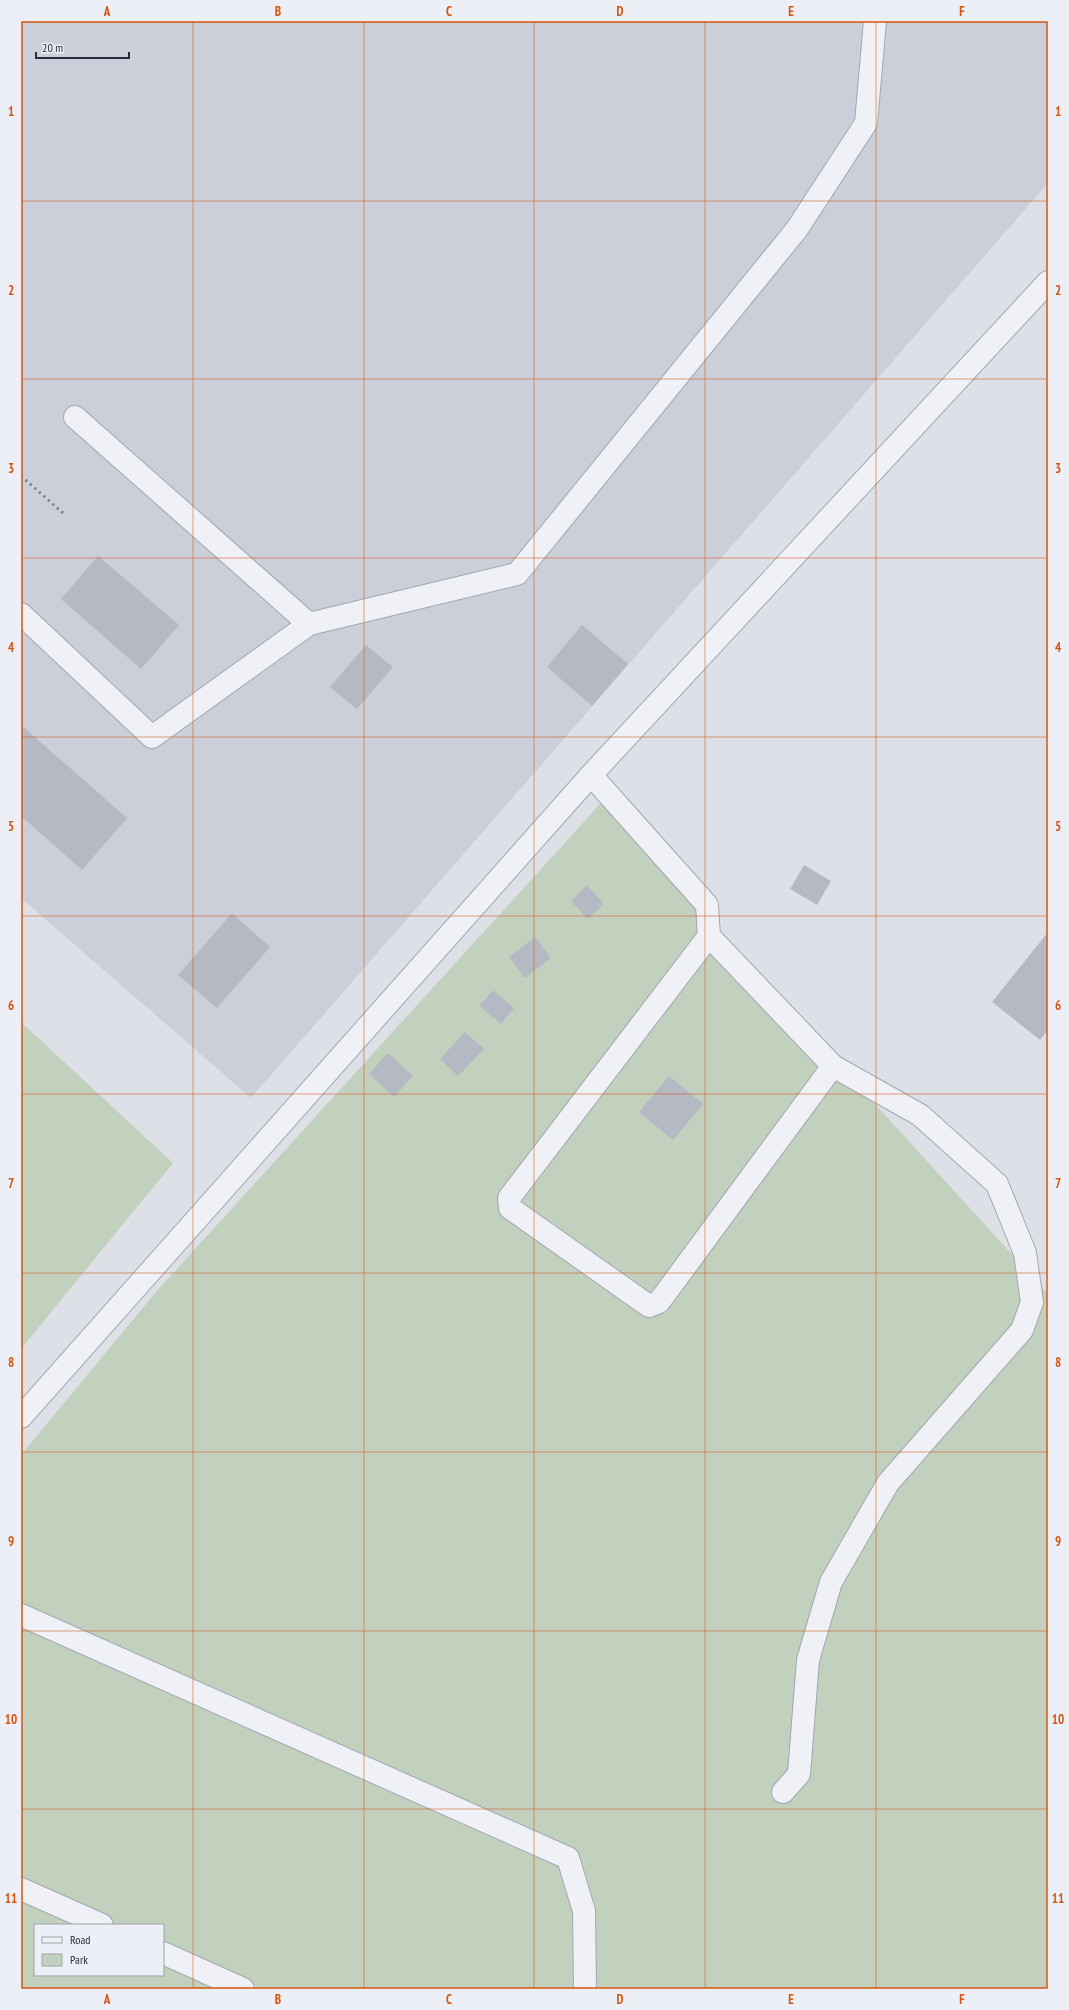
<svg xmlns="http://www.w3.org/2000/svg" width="1069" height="2010" viewBox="0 0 1069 2010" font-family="'PT Sans Narrow',sans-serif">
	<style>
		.built { fill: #cbcfd9 }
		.green { fill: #c2d1be; fill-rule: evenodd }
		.building { fill: #b4b9c4 }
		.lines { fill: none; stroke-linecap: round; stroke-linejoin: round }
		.minor-casing { stroke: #a2a7b1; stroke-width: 24 }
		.minor { stroke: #f0f1f6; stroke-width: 22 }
		.rail { stroke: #767f91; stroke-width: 3; stroke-dasharray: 2 4; stroke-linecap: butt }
		.grid { fill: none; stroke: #d55511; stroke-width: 1; stroke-opacity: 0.55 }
		.neatline { fill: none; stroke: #d55511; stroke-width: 1.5 }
		.grid-label { font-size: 13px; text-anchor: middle; font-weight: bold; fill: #d55511 }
	</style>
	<rect width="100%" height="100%" fill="#dde0e7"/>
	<!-- built -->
	<path class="built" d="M21,21H1048V183L251,1098L21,898Z"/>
	<!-- green -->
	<g class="green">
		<path d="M601,803L1048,1294V1989H21V1455L155,1293ZM35,1925H163V1975H35Z"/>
		<path d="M21,1022L173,1163L21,1349Z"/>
	</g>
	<!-- building -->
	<g class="building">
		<path d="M98,556L179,625L141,669L61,599Z"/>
		<path d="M582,625L628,664L592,706L547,667Z"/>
		<path d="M366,645L393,667L357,709L330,687Z"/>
		<path d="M21,725L127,818L82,870L21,816Z"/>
		<path d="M804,865L831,881L817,905L790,889Z"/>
		<path d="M587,885L604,904L588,919L571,901Z"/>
		<path d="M232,913L270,947L217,1008L178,975Z"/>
		<path d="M1048,932V1030L1040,1040L992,1002Z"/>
		<path d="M535,937L551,958L525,978L509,957Z"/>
		<path d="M493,990L514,1008L501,1024L479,1006Z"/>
		<path d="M465,1032L484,1049L458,1076L440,1059Z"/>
		<path d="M388,1053L413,1076L394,1097L369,1074Z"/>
		<path d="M669,1076L703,1104L673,1140L639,1112Z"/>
	</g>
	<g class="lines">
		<!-- minor casing -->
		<g class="minor-casing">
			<g id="minor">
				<path d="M75,417L309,624L517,574L797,229L866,123L875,21"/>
				<path d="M21,614L152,737L309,624"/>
				<path d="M591,775L707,905L709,936L833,1066L920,1115L997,1184L1025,1253L1032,1302L1022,1330L888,1483L831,1582L808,1660L799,1774L783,1792"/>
				<path d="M709,936L509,1198L510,1208L649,1306L659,1302L833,1066"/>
				<path d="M21,1417L591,775L1048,282"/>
				<path d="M21,1615L568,1858L584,1911L585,1989"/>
				<path d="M21,1889L102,1925"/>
				<path d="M163,1953L243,1989"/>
			</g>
		</g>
		<!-- minor -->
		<use href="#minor" class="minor"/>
		<!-- rail -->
		<path class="rail" d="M21,476L63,513"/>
	</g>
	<!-- grid -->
	<path class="grid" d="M193,21V1989M364,21V1989M534,21V1989M705,21V1989M876,21V1989M21,201H1048M21,379H1048M21,558H1048M21,737H1048M21,916H1048M21,1094H1048M21,1273H1048M21,1452H1048M21,1631H1048M21,1809H1048"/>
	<!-- border -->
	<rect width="1069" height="2010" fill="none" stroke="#eceff5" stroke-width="44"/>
	<!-- legend -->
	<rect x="34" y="1924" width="130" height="52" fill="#eceff5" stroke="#9da2ac"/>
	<rect x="42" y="1937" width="20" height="6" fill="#f0f1f6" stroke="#9da2ac"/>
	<text x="70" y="1944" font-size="12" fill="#262e3e">Road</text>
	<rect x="42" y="1954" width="20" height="12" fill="#c2d1be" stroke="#9da2ac"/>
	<text x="70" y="1964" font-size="12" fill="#262e3e">Park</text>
	<!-- scale -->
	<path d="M36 52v6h93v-6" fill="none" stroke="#262e3e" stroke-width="2"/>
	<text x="42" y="52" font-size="12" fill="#262e3e" stroke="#eceff5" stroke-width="3" paint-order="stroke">20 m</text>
	<rect x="22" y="22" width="1025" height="1966" class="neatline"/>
	<g class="grid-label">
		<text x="107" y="16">A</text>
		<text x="278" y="16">B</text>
		<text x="449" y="16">C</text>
		<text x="620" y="16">D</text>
		<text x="791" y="16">E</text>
		<text x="962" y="16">F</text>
		<text x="11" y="116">1</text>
		<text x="1058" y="116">1</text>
		<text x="11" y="295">2</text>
		<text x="1058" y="295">2</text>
		<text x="11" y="473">3</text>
		<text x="1058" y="473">3</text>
		<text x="11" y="652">4</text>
		<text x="1058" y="652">4</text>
		<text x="11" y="831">5</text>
		<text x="1058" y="831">5</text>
		<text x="11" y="1010">6</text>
		<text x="1058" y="1010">6</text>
		<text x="11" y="1188">7</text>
		<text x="1058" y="1188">7</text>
		<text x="11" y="1367">8</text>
		<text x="1058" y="1367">8</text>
		<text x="11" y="1546">9</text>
		<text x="1058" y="1546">9</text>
		<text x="11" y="1724">10</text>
		<text x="1058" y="1724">10</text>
		<text x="11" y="1903">11</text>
		<text x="1058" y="1903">11</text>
		<text x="107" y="2004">A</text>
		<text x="278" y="2004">B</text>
		<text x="449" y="2004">C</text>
		<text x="620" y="2004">D</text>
		<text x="791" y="2004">E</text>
		<text x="962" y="2004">F</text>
	</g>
</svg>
